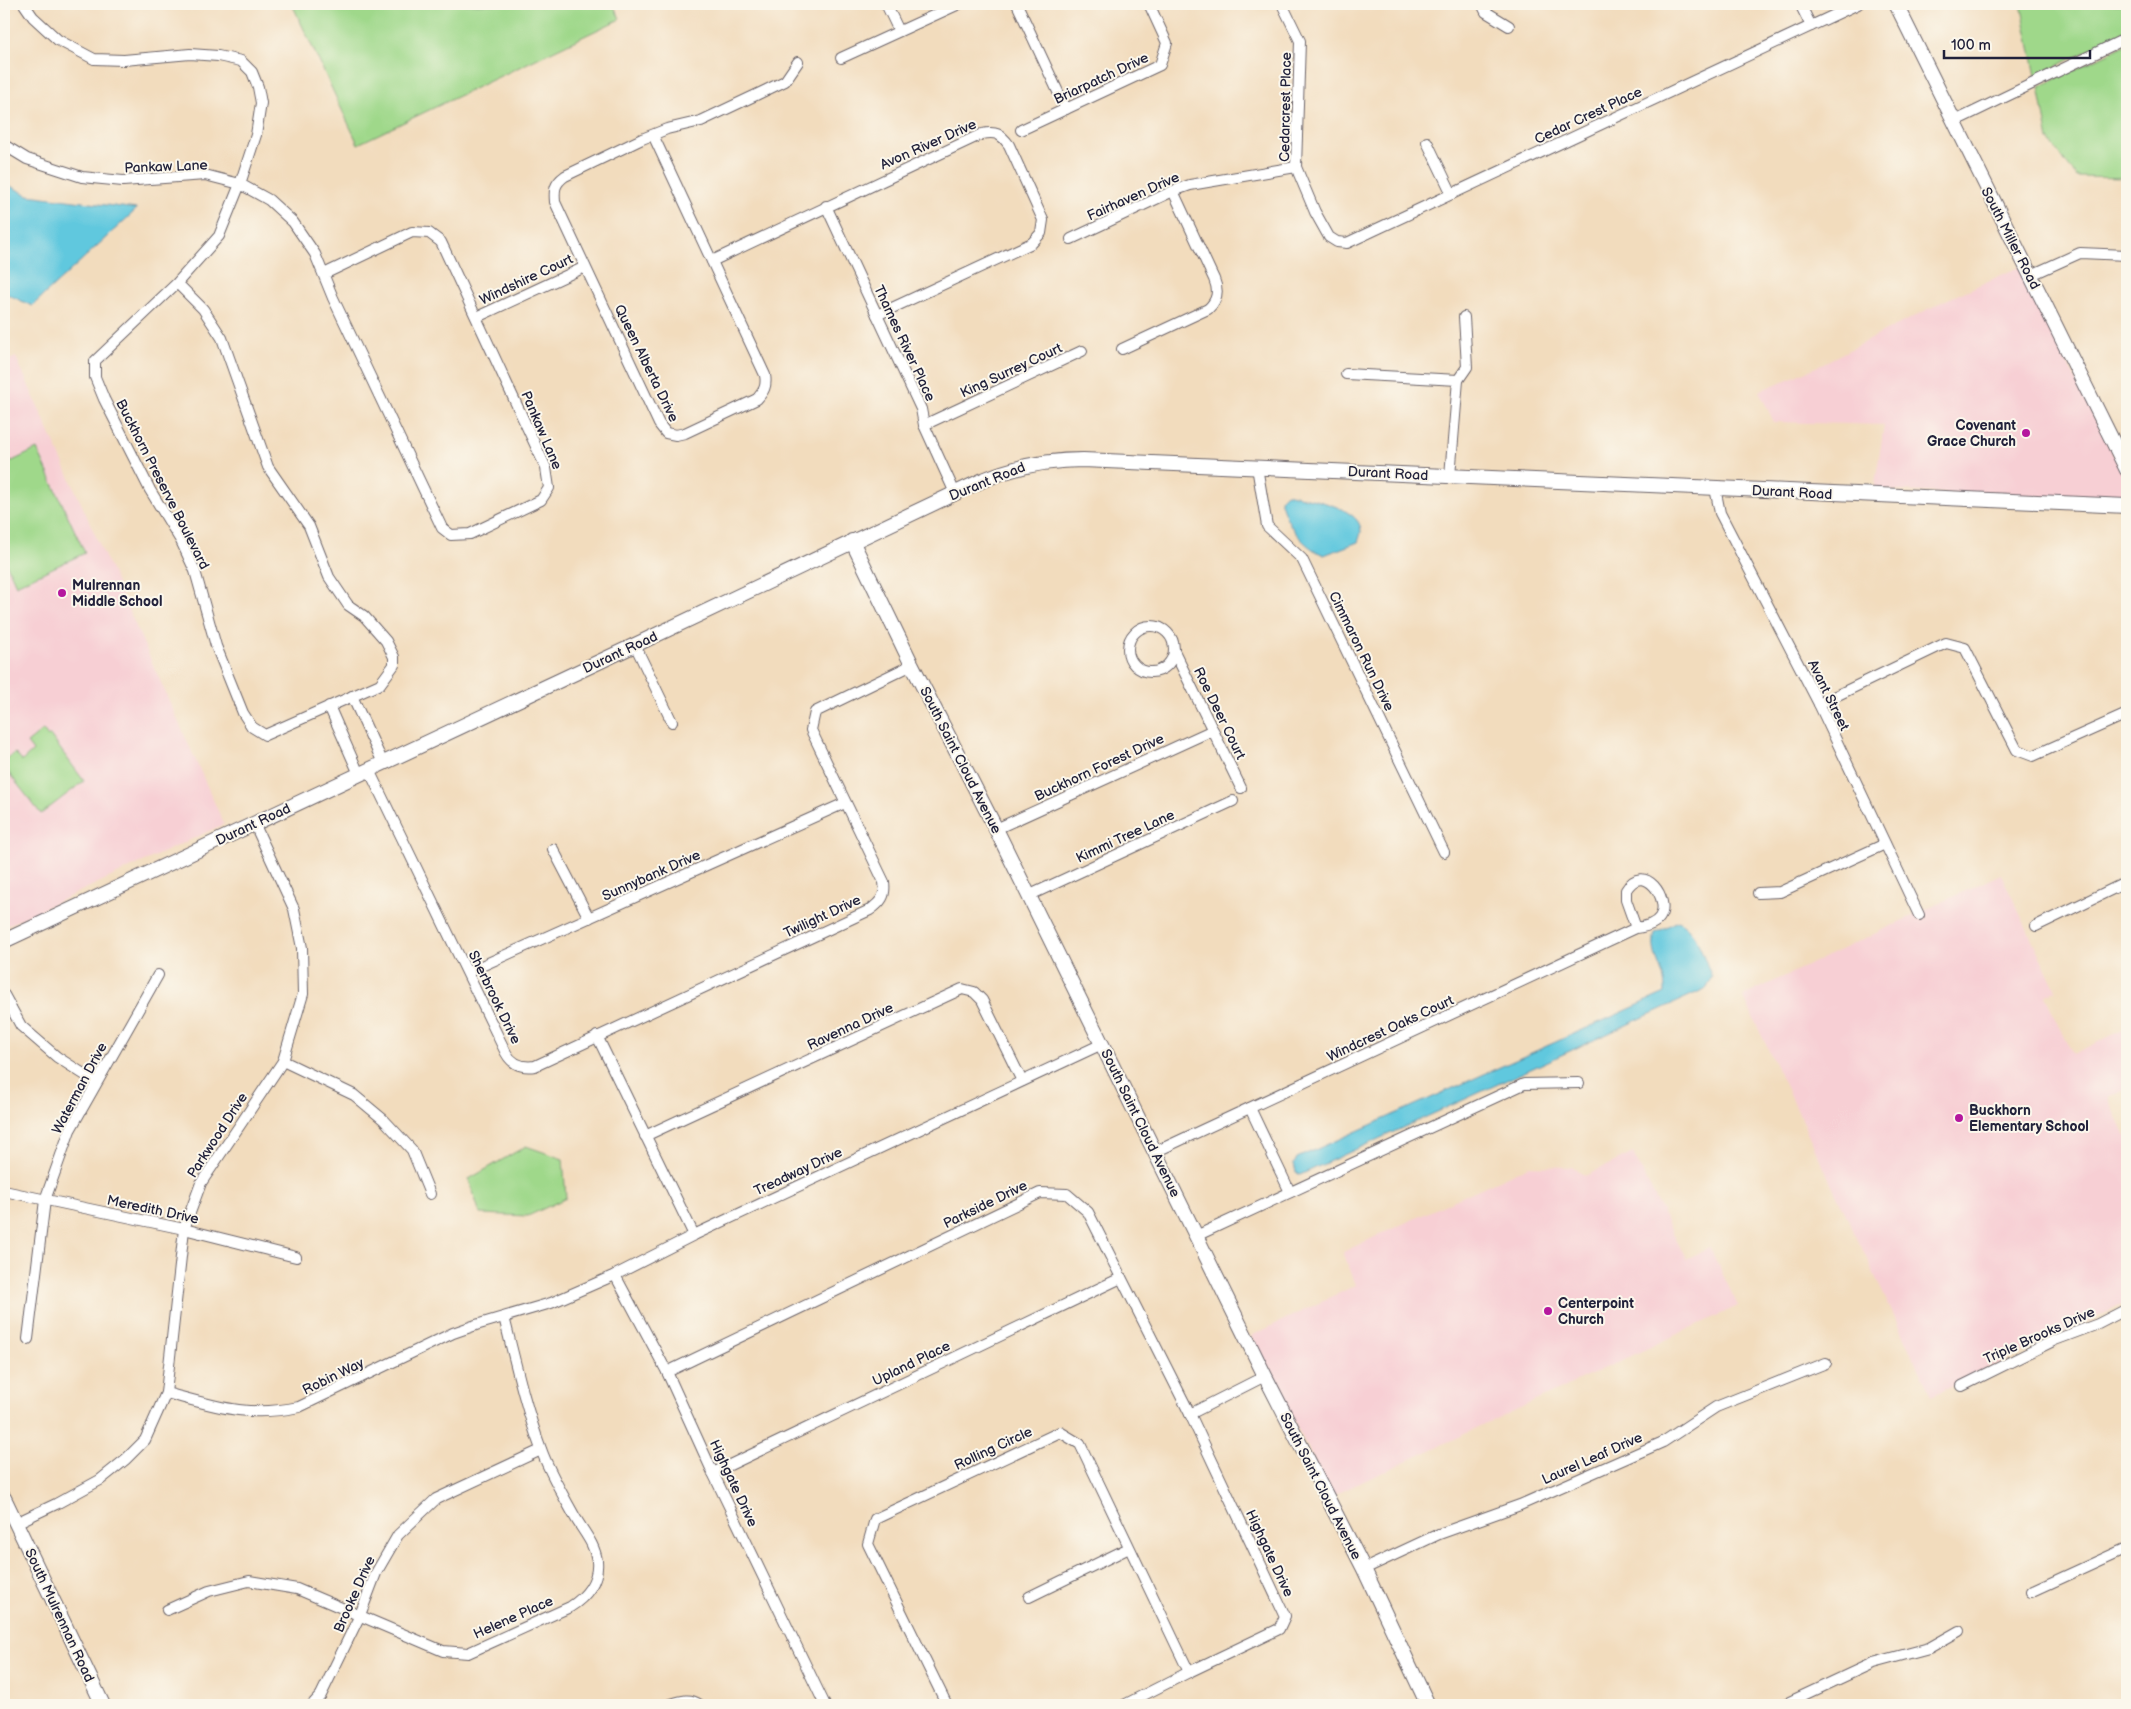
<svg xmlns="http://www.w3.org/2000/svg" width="2131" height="1709" viewBox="0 0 2131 1709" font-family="'Balsamiq Sans',sans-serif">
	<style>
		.built { fill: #f7cfd4 }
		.green { fill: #9fd88a; stroke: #607d62 }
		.water { fill: #61c8de; stroke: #42758c }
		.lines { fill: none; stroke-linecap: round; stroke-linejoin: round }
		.street-casing { stroke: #6b6368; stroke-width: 12 }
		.secondary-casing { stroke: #6b6368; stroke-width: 16 }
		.street { stroke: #fff; stroke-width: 10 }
		.secondary { stroke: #fff; stroke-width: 14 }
		.poi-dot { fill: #b5179e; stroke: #fbf7ec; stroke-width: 2 }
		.labels { text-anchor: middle; stroke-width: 4; stroke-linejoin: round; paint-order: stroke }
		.street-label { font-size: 14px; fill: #22223b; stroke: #fbf7ec }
		.poi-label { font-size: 14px; font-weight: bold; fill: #22223b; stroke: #fbf7ec; text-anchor: start }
	</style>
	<rect width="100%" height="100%" fill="#fbf7ec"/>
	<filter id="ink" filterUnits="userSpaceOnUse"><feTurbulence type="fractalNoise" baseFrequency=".02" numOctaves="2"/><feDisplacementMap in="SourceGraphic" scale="10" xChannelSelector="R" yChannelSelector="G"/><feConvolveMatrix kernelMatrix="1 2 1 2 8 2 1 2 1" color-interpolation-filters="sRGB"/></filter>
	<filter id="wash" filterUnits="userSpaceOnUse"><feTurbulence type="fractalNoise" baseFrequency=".0096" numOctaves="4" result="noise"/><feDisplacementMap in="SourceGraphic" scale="20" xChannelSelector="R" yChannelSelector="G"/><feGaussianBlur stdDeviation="1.12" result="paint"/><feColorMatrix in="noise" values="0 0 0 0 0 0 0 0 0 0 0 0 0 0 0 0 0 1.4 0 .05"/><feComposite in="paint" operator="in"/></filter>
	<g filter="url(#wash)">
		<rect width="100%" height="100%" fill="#f2dcbd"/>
		<!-- built -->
		<g class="built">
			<path d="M2019,267L2127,482V501L1874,490L1884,425L1774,422L1759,391L1812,369L1946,300Z"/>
			<path d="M16,357L224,824L4,927V362Z"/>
			<path d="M2001,874L2056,990L2045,996L2073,1054L2127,1028V1088L2108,1097L2127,1139V1303L1931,1395L1743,996Z"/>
			<path d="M1633,1153L1686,1259L1710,1248L1738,1306L1332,1496L1251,1336L1356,1285L1343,1252L1383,1233L1529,1166L1572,1167L1585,1176Z"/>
		</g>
		<!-- green -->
		<g class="green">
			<path d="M292,4H608L609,5L613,4L620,19L358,144Z"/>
			<path d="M2021,4H2127V32L2036,76Z"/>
			<path d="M2127,44V178L2077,177L2049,140L2039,87Z"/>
			<path d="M37,449L85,553L16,585L4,559V465Z"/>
			<path d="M43,730L48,737L50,735L84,781L41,814L4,767V761L15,753L22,761L33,751L27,743Z"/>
			<path d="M526,1146L563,1159L566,1198L528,1216L480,1214L469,1179Z"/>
		</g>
		<!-- water -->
		<g class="water">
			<path d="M4,183L28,195L137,209L32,306L5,293L4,291Z"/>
			<path d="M1286,493C1304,498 1361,506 1361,531C1361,534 1359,539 1358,542L1324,555C1301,546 1286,523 1280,499Z"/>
			<path d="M1678,921C1698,931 1703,957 1712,977L1707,988L1300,1175L1296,1172L1294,1164L1297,1158L1665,993C1666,969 1649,957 1655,933Z"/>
		</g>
	</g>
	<g filter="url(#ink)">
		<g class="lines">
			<!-- street casing -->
			<g class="street-casing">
				<g id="street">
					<path d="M24,4L33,17L58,40L94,59L124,60L190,54L218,56L241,61L252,72L258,87L261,103L256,135L240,184L219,236L177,283L95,361V377L104,399L150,490L181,541L195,571L216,646L243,713L252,727L265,735L380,684L394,665V657L386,641L364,616L348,605L329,577L309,526L268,467L222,338L203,309L177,283"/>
					<path d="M886,4L899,31"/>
					<path d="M1017,4L1066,109"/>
					<path d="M1282,4L1300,41L1296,167L1315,212L1329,237L1337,242L1347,243L1858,4"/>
					<path d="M1482,4L1486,12L1509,26"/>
					<path d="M1800,4L1811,26"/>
					<path d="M841,58L959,4"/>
					<path d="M1953,122L2127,38"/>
					<path d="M1021,130L1160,65L1167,43L1149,4"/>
					<path d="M653,135L765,375C767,386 764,391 757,399L685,433L676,435L666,433L659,424L555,202C554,190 554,184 565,176L642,139L667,129L701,121L756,95L785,81L798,62"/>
					<path d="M1427,142L1452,194"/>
					<path d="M4,145L27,159L82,177L123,181L205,175L240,184L269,200L293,222L315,254L333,298L442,528L451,535L470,534L541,500L549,488L546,468L441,242L429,233L412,232L324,274"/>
					<path d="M826,206L921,409L924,425L955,493"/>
					<path d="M1071,239L1173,191L1190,185L1296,167"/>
					<path d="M712,261L982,134C996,131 1001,134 1009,145L1043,220L1041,233L1032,243L877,315"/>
					<path d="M2029,276L2080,253L2127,255"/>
					<path d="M477,317L585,267"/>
					<path d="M1122,349L1208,309C1218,300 1219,291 1214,279L1173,191"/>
					<path d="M1346,374L1458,380"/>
					<path d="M924,425L1082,351"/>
					<path d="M1257,467L1267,526L1302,559L1444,852"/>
					<path d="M1450,476L1458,380L1467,367L1464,317"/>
					<path d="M1715,488L1720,513L1819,704L1919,915"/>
					<circle cx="1151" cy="649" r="23"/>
					<path d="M635,645L672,722"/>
					<path d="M1174,651L1241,788"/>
					<path d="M352,696L383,763"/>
					<path d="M1819,704L1946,643L1965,648L2017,750L2033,756L2127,714"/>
					<path d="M329,706L359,774"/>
					<path d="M369,770L506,1053C512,1064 522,1068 535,1066L870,910C881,902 886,896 884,882L811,730L815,712L912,665"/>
					<path d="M996,829L1213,730"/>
					<path d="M553,849L589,918"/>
					<path d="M1758,893L1780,892L1885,844"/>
					<path d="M1028,896L1233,801"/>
					<path d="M2036,926L2127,882"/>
					<path d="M468,972L845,803"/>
					<path d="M4,995L21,1026L57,1057L96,1082"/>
					<path d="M597,1036L694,1235"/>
					<path d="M283,1061L354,1095L384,1120L412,1150L430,1194"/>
					<path d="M1250,1108L1290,1192"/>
					<path d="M645,1136L962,989L974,992L982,1000L1022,1081"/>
					<path d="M1155,1152L1636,928L1626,900V890C1644,860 1671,900 1660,917C1655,925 1644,927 1636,928"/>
					<path d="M4,1191L184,1229L296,1257"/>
					<path d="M1196,1236L1524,1084L1579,1083"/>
					<path d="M615,1275L667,1372L713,1473L825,1705"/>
					<path d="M28,1339L45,1200L70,1130L158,975"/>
					<path d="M667,1372L1040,1193L1067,1194L1088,1212L1190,1414L1285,1616L1279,1629L1189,1672L1124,1705"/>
					<path d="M1962,1386L2055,1340L2098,1324L2127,1309"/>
					<path d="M166,1393C215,1406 247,1418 299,1407L453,1333L476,1325L551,1303L615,1275L694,1235L1102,1044"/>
					<path d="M1190,1414L1265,1376"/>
					<path d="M713,1473L1121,1278"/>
					<path d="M16,1523L56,1504L100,1480L126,1459L145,1440L166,1393L184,1229L201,1183L283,1061L303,994L302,948L294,909L254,823"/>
					<path d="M1364,1569L1439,1534L1520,1505L1663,1442L1716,1407L1826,1363"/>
					<path d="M2031,1592L2127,1548"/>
					<path d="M1029,1597L1129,1548"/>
					<path d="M167,1610L209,1591L249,1581L297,1589L443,1651L468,1653L570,1607C586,1597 599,1581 597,1561C595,1544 583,1531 575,1517C563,1495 549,1472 541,1449C525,1406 515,1361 504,1317"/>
					<path d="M312,1705L321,1695L360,1615L376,1573L398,1535L436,1499L541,1450"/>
					<path d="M668,1705C680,1701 690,1697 700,1705"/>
					<path d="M947,1705L868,1544L875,1519L1060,1432L1080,1444L1189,1672"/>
					<path d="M1783,1705L1873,1663L1929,1648L1959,1631"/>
				</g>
			</g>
			<!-- secondary casing -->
			<g class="secondary-casing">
				<g id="secondary">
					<path d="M1896,4L2127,470"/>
					<path d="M852,541L912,665L996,829L1265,1376L1364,1569L1428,1705"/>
					<path d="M4,941L635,645L983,480C1016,466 1047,460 1083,460L2127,506"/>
					<path d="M4,1498L103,1705"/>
				</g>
			</g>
			<!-- street -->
			<use href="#street" class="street"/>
			<!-- secondary -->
			<use href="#secondary" class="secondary"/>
		</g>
	</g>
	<!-- markers -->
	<g class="poi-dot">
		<circle cx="2026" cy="433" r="5"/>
		<circle cx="62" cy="593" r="5"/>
		<circle cx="1959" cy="1118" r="5"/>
		<circle cx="1548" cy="1311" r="5"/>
	</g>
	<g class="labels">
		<!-- street labels -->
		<g class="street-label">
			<text transform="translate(1101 78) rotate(-25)" y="5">Briarpatch Drive</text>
			<text transform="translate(1285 107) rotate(-89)" y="5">Cedarcrest Place</text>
			<text transform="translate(1588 115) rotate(-25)" y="5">Cedar Crest Place</text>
			<text transform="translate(928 144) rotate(-24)" y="5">Avon River Drive</text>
			<text transform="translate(166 166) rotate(-2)" y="5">Pankaw Lane</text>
			<text transform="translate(1133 196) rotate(-24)" y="5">Fairhaven Drive</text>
			<text transform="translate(2011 238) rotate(63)" y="5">South Miller Road</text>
			<text transform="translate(526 279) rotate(-25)" y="5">Windshire Court</text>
			<text transform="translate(905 343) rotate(65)" y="5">Thames River Place</text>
			<text transform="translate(647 363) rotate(64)" y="5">Queen Alberta Drive</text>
			<text transform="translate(1011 370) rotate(-25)" y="5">King Surrey Court</text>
			<text transform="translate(542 430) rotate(67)" y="5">Pankaw Lane</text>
			<text transform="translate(1388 473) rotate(3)" y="5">Durant Road</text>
			<text transform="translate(987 481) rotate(-22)" y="5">Durant Road</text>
			<text transform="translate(163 484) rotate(63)" y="5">Buckhorn Preserve Boulevard</text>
			<text transform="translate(1792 492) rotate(3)" y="5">Durant Road</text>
			<text transform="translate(1362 651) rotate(64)" y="5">Cimmaron Run Drive</text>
			<text transform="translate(620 652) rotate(-25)" y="5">Durant Road</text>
			<text transform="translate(1829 695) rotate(64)" y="5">Avant Street</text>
			<text transform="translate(1220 713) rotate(64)" y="5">Roe Deer Court</text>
			<text transform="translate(961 760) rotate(63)" y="5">South Saint Cloud Avenue</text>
			<text transform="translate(1099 767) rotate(-25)" y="5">Buckhorn Forest Drive</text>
			<text transform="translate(253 824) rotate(-25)" y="5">Durant Road</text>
			<text transform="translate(1125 836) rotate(-25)" y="5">Kimmi Tree Lane</text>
			<text transform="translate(651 875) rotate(-24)" y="5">Sunnybank Drive</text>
			<text transform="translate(822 916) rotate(-25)" y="5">Twilight Drive</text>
			<text transform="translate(495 997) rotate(64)" y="5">Sherbrook Drive</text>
			<text transform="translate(850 1026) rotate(-25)" y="5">Ravenna Drive</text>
			<text transform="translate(1390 1028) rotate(-25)" y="5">Windcrest Oaks Court</text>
			<text transform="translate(79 1088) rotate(-62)" y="5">Waterman Drive</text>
			<text transform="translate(1141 1123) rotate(64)" y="5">South Saint Cloud Avenue</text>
			<text transform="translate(217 1135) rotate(-57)" y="5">Parkwood Drive</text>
			<text transform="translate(798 1171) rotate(-25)" y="5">Treadway Drive</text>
			<text transform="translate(985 1204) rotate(-26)" y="5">Parkside Drive</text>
			<text transform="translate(153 1209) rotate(12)" y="5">Meredith Drive</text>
			<text transform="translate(2039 1335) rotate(-24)" y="5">Triple Brooks Drive</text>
			<text transform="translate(911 1363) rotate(-26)" y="5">Upland Place</text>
			<text transform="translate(333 1376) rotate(-26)" y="5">Robin Way</text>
			<text transform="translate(993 1448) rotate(-25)" y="5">Rolling Circle</text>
			<text transform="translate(1592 1458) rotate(-24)" y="5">Laurel Leaf Drive</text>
			<text transform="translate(734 1483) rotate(65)" y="5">Highgate Drive</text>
			<text transform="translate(1321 1486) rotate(63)" y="5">South Saint Cloud Avenue</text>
			<text transform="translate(1270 1553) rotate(65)" y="5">Highgate Drive</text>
			<text transform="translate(354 1594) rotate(-66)" y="5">Brooke Drive</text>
			<text transform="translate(60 1615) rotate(65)" y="5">South Mulrennan Road</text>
			<text transform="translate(513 1617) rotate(-24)" y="5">Helene Place</text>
		</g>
		<!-- poi labels -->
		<g class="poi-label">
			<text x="2016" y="430" text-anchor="end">Covenant<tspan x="2016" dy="16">Grace Church</tspan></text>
			<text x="72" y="590">Mulrennan<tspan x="72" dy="16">Middle School</tspan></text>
			<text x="1969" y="1115">Buckhorn<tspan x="1969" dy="16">Elementary School</tspan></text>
			<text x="1558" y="1308">Centerpoint<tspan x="1558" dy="16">Church</tspan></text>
		</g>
	</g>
	<!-- margin -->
	<rect width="2131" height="1709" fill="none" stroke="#fbf7ec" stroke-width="20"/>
	<!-- scale -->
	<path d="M1944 50v8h146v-8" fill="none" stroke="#22223b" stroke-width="2.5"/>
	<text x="1951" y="50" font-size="15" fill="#22223b" stroke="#fbf7ec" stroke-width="4" paint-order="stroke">100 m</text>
</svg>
